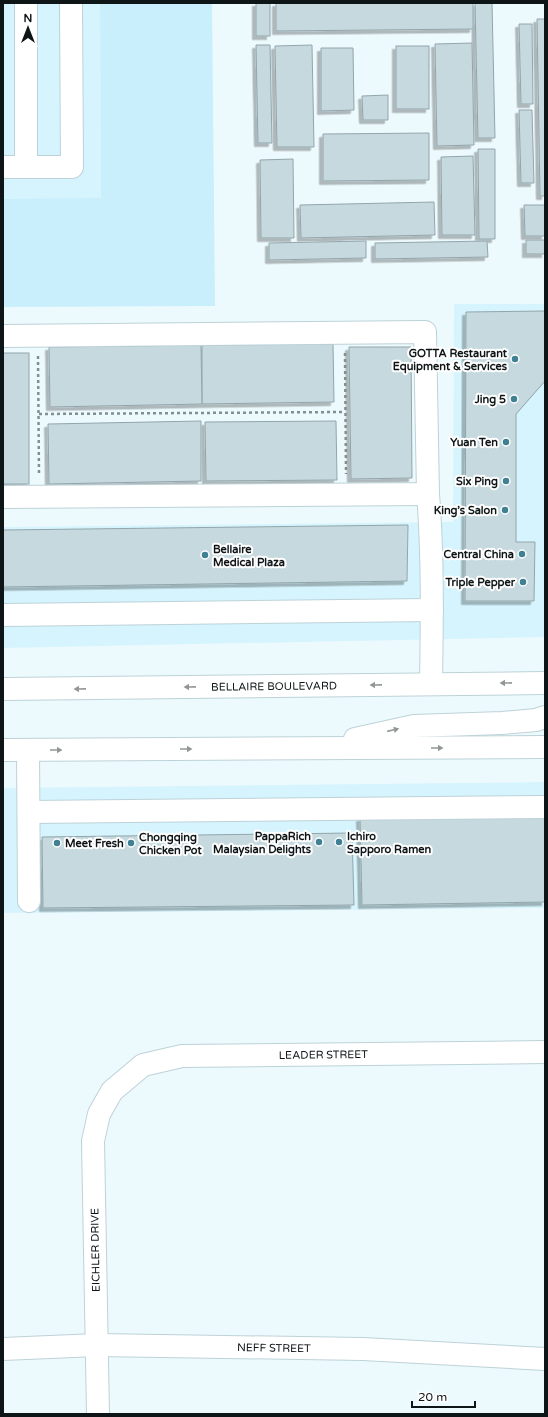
<svg xmlns="http://www.w3.org/2000/svg" width="548" height="1417" viewBox="0 0 548 1417" font-family="'Varela Round',sans-serif">
	<style>
		.built { fill: #d6f4fd }
		.green { fill: #c8effb }
		.building { fill: #c5d9df; stroke: #92a5ab; filter: url(#shadow) }
		.lines { fill: none; stroke-linecap: round; stroke-linejoin: round }
		.minor-casing { stroke: #bdd2d8; stroke-width: 24 }
		.major-casing { stroke: #bdd2d8; stroke-width: 24 }
		.path { stroke: #838e90; stroke-width: 2.5; stroke-dasharray: 3 3; stroke-linecap: butt }
		.minor { stroke: #fff; stroke-width: 22 }
		.major { stroke: #fff; stroke-width: 22 }
		.oneway { fill: #939697 }
		.poi-dot { fill: #3f8192; stroke: #fff; stroke-width: 1.5 }
		.labels { text-anchor: middle; stroke-width: 4; stroke-linejoin: round; paint-order: stroke }
		.poi-label { font-size: 11px; font-weight: bold; fill: #0e1517; stroke: #fff; text-anchor: end }
		.street-label { font-size: 11px; fill: #0e1517; stroke: #fff }
	</style>
	<defs>
		<filter id="shadow"><feDropShadow dx="-3.5" dy="3.5" stdDeviation="0" flood-color="#0004"/></filter>
	</defs>
	<rect width="100%" height="100%" fill="#edfafd"/>
	<!-- built -->
	<g class="built">
		<path d="M3,3H100L101,199H3Z"/>
		<path d="M454,304H545V637L3,648V527L453,522Z"/>
		<path d="M545,782V908L3,913V788Z"/>
	</g>
	<!-- green -->
	<path class="green" d="M100,3H212L215,306L3,307V199L101,198Z"/>
	<!-- building -->
	<g class="building">
		<rect x="256" y="3" width="14" height="33"/>
		<path d="M276,3H473V29L276,31Z"/>
		<path d="M475,3H492L495,138H478Z"/>
		<path d="M537,19H545V196H540Z"/>
		<path d="M519,24H532L533,104H521Z"/>
		<path d="M472,43L474,145L437,146L435,44Z"/>
		<path d="M256,45H270L272,143H258Z"/>
		<path d="M312,45L314,147H277L275,46Z"/>
		<rect x="396" y="46" width="33" height="63"/>
		<path d="M321,48H353L354,110L321,111Z"/>
		<path d="M388,95V120H363L362,96Z"/>
		<path d="M519,110H532L534,183H521Z"/>
		<path d="M429,133V180L323,181V134Z"/>
		<path d="M478,149H495V239H479Z"/>
		<path d="M473,156L475,235H442L441,157Z"/>
		<path d="M293,159L294,238H261L260,160Z"/>
		<path d="M434,202L435,235L301,238L300,205Z"/>
		<path d="M524,205H545V236H525Z"/>
		<rect x="526" y="240" width="19" height="14"/>
		<path d="M366,241V258L269,260V243Z"/>
		<path d="M487,241L488,257L375,259V243Z"/>
		<path d="M545,311V381L516,414V542H535L534,601H465L466,312Z"/>
		<path d="M333,344L334,402L202,404V345Z"/>
		<path d="M201,345L202,404L50,407L49,347Z"/>
		<path d="M349,347H411L412,478L351,479Z"/>
		<rect x="3" y="353" width="26" height="131"/>
		<path d="M201,421V481L49,484L48,424Z"/>
		<path d="M336,421L337,480L206,481L205,422Z"/>
		<path d="M408,525L407,581L3,587V530Z"/>
		<path d="M545,816V902L362,905L360,818Z"/>
		<path d="M352,833L354,905L43,908L42,837Z"/>
	</g>
	<g class="lines">
		<!-- minor casing -->
		<g class="minor-casing">
			<g id="minor">
				<path d="M26,3V167"/>
				<path d="M3,167H72L71,3"/>
				<path d="M3,336L425,332L428,494L3,497"/>
				<path d="M428,494C433,557 432,621 431,684"/>
				<path d="M3,615L432,610"/>
				<path d="M28,750L29,901"/>
				<path d="M29,812L545,807"/>
				<path id="s1" d="M3,1349L97,1345L363,1349L545,1359"/>
				<path id="s2" d="M98,1414L93,1141L99,1114L112,1091L143,1065L182,1056L545,1052"/>
			</g>
		</g>
		<!-- major casing -->
		<g class="major-casing">
			<g id="major">
				<path id="s3" d="M3,689L545,683"/>
				<path d="M355,739L414,726L502,723L536,720L545,717"/>
				<path d="M3,750L545,747"/>
			</g>
		</g>
		<!-- path -->
		<g class="path">
			<path d="M345,353L346,474"/>
			<path d="M38,356L39,475"/>
			<path d="M39,414L345,412"/>
		</g>
		<!-- minor -->
		<use href="#minor" class="minor"/>
		<!-- major -->
		<use href="#major" class="major"/>
	</g>
	<!-- one-way arrows -->
	<defs><path id="oneway-solid" d="M-6-.8H1V-3.2L6.5 0L1 3.2V.8H-6Z"/></defs>
	<g class="oneway">
		<use href="#oneway-solid" transform="translate(506 683) rotate(179)"/>
		<use href="#oneway-solid" transform="translate(376 685) rotate(179)"/>
		<use href="#oneway-solid" transform="translate(190 687) rotate(179)"/>
		<use href="#oneway-solid" transform="translate(80 689) rotate(179)"/>
		<use href="#oneway-solid" transform="translate(393 730) rotate(-13)"/>
		<use href="#oneway-solid" transform="translate(437 748)"/>
		<use href="#oneway-solid" transform="translate(186 749)"/>
		<use href="#oneway-solid" transform="translate(56 750)"/>
	</g>
	<!-- markers -->
	<g class="poi-dot">
		<circle cx="515" cy="359" r="4"/>
		<circle cx="514" cy="399" r="4"/>
		<circle cx="506" cy="442" r="4"/>
		<circle cx="506" cy="481" r="4"/>
		<circle cx="505" cy="510" r="4"/>
		<circle cx="522" cy="554" r="4"/>
		<circle cx="205" cy="555" r="4"/>
		<circle cx="523" cy="582" r="4"/>
		<circle cx="319" cy="842" r="4"/>
		<circle cx="339" cy="842" r="4"/>
		<circle cx="57" cy="843" r="4"/>
		<circle cx="131" cy="843" r="4"/>
	</g>
	<g class="labels">
		<!-- poi labels -->
		<g class="poi-label">
			<text x="507" y="357">GOTTA Restaurant<tspan x="507" dy="13">Equipment &amp; Services</tspan></text>
			<text x="506" y="403">Jing 5</text>
			<text x="498" y="446">Yuan Ten</text>
			<text x="498" y="485">Six Ping</text>
			<text x="497" y="514">King’s Salon</text>
			<text x="213" y="553" text-anchor="start">Bellaire<tspan x="213" dy="13">Medical Plaza</tspan></text>
			<text x="514" y="558">Central China</text>
			<text x="515" y="586">Triple Pepper</text>
			<text x="311" y="840">PappaRich<tspan x="311" dy="13">Malaysian Delights</tspan></text>
			<text x="347" y="840" text-anchor="start">Ichiro<tspan x="347" dy="13">Sapporo Ramen</tspan></text>
			<text x="139" y="841" text-anchor="start">Chongqing<tspan x="139" dy="13">Chicken Pot</tspan></text>
			<text x="65" y="847" text-anchor="start">Meet Fresh</text>
		</g>
		<!-- street labels -->
		<g class="street-label">
			<text dy="4" stroke="none"><textPath href="#s3" startOffset="271">BELLAIRE BOULEVARD</textPath></text>
			<text dy="4" stroke="none"><textPath href="#s2" startOffset="549">LEADER STREET</textPath></text>
			<text transform="translate(95 1250) rotate(-91)" y="4">EICHLER DRIVE</text>
			<text dy="4" stroke="none"><textPath href="#s1" startOffset="271">NEFF STREET</textPath></text>
		</g>
	</g>
	<!-- border -->
	<rect width="548" height="1417" fill="none" stroke="#0e1517" stroke-width="8"/>
	<!-- north arrow -->
	<g transform="translate(28 28)" stroke="#ffffff" stroke-width="3" paint-order="stroke">
	<path d="M0-3L7 15L0 10L-7 15Z" fill="#0e1517"/>
	<text y="-6" font-size="11" font-weight="bold" text-anchor="middle" fill="#0e1517">N</text>
	</g>
	<!-- scale -->
	<path d="M412 1401v6h63v-6" fill="none" stroke="#0e1517" stroke-width="2"/>
	<text x="418" y="1401" font-size="12" fill="#0e1517" stroke="#ffffff" stroke-width="3" paint-order="stroke">20 m</text>
</svg>
